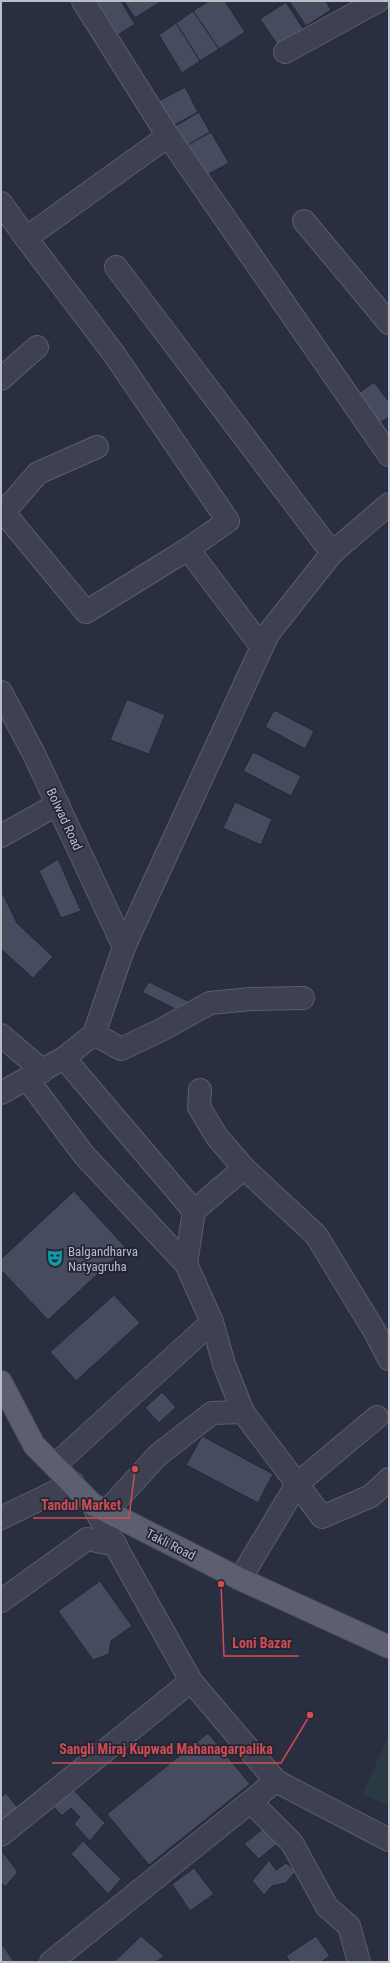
<svg xmlns="http://www.w3.org/2000/svg" width="390" height="1963" viewBox="0 0 390 1963" font-family="'Roboto Condensed',sans-serif">
	<style>
		.green { fill: #2b3a41 }
		.building { fill: #464b60; stroke: #242737 }
		.lines { fill: none; stroke-linecap: round; stroke-linejoin: round }
		.minor-casing { stroke: #5b5e6d; stroke-width: 24 }
		.major-casing { stroke: #474a59; stroke-width: 24 }
		.minor { stroke: #3d4150; stroke-width: 22 }
		.major { stroke: #5b5f70; stroke-width: 22 }
		.labels { text-anchor: middle; stroke-width: 3.5; stroke-linejoin: round; paint-order: stroke }
		.street-label { font-size: 13px; fill: #babdca; stroke: #222535 }
		.poi-label { font-size: 13px; fill: #babdca; stroke: #222535; text-anchor: start }
		.leader { fill: none; stroke: #cf4d50; stroke-width: 1.5 }
		.callout-dot { fill: #cf4d50; stroke: #222535; stroke-width: 1.5 }
		.callout-label { font-size: 14px; text-anchor: middle; font-weight: bold; fill: #cf4d50; stroke: #222535; stroke-width: 3.5; stroke-linejoin: round; paint-order: stroke }
	</style>
	<rect width="100%" height="100%" fill="#292e40"/>
	<!-- green -->
	<path class="green" d="M389,1734V1806L363,1794Z"/>
	<!-- building -->
	<g class="building">
		<path d="M85,1H121L135,24L110,40Z"/>
		<path d="M124,1H159L160,2L135,18Z"/>
		<path d="M209,1H225L245,32L219,49L193,11Z"/>
		<path d="M289,1H326L331,10L306,26Z"/>
		<path d="M286,2L304,30L279,47L260,19Z"/>
		<path d="M193,11L219,49L200,61L176,23Z"/>
		<path d="M176,23L200,61L182,73L159,35Z"/>
		<path d="M185,87L198,112L173,126L159,101Z"/>
		<path d="M199,112L210,132L186,146L175,126Z"/>
		<path d="M211,132L229,163L203,177L186,146Z"/>
		<path d="M374,382L389,402V417L380,423L356,395Z"/>
		<path d="M127,699L165,715L149,754L110,740Z"/>
		<path d="M274,710L314,731L305,749L265,727Z"/>
		<path d="M253,752L301,776L291,796L243,771Z"/>
		<path d="M235,802L272,819L261,845L223,828Z"/>
		<path d="M58,859L81,911L61,918L39,871Z"/>
		<path d="M1,890L17,923L53,957L33,978L1,949Z"/>
		<path d="M149,982L188,1001L181,1012L142,992Z"/>
		<path d="M74,1191L126,1248L48,1320L1,1270V1259Z"/>
		<path d="M114,1295L140,1323L76,1381L50,1352Z"/>
		<path d="M162,1392L176,1407L159,1423L145,1408Z"/>
		<path d="M202,1436L273,1474L258,1503L186,1465Z"/>
		<path d="M100,1581L132,1626L111,1641L109,1654L93,1660L58,1611Z"/>
		<path d="M208,1733L250,1784L149,1865L107,1814Z"/>
		<path d="M71,1787L105,1823L90,1841L74,1824L80,1817L71,1808L62,1816L52,1805Z"/>
		<path d="M6,1793L21,1812L1,1827V1797Z"/>
		<path d="M265,1827L277,1844L259,1859L244,1844Z"/>
		<path d="M83,1841L121,1879L108,1894L71,1854Z"/>
		<path d="M2,1851L18,1872L5,1887L1,1882Z"/>
		<path d="M269,1860L276,1870L286,1863L296,1871L286,1883L272,1886L264,1895L252,1881Z"/>
		<path d="M194,1868L214,1894L190,1911L172,1884Z"/>
		<path d="M141,1936L164,1956L156,1962H114Z"/>
		<path d="M316,1936L330,1956L321,1962H290L286,1956Z"/>
		<path d="M2,1944L14,1962H1Z"/>
	</g>
	<g class="lines">
		<!-- minor casing -->
		<g class="minor-casing">
			<g id="minor">
				<path d="M83,1L168,136L389,455"/>
				<path d="M285,52L378,1"/>
				<path d="M1,203L26,238L168,136"/>
				<path d="M304,221L389,323"/>
				<path d="M26,238L114,354L228,521L188,549"/>
				<path d="M116,267L332,553"/>
				<path d="M1,379L37,347"/>
				<path d="M1,509L86,612L188,549L262,647"/>
				<path d="M4,512L38,473L97,447"/>
				<path d="M1,692L34,754L124,947"/>
				<path d="M1,836L58,804"/>
				<path d="M94,1034L121,1049L161,1030L210,1003L251,999L303,998"/>
				<path d="M1,1035L43,1071"/>
				<path d="M64,1058L194,1211L186,1264"/>
				<path d="M28,1080L84,1155L186,1264L212,1322L55,1465"/>
				<path d="M200,1090L199,1107L217,1137L244,1168L316,1235L374,1330L389,1359"/>
				<path d="M1,1093L64,1058L94,1034L124,947L268,634L332,553L389,504"/>
				<path d="M194,1211L244,1168"/>
				<path d="M212,1322L224,1364L243,1412"/>
				<path d="M92,1504L191,1681L276,1781"/>
				<path d="M107,1511L158,1455L212,1413L243,1412L322,1517L371,1496L389,1479"/>
				<path d="M1,1518L73,1483"/>
				<path d="M240,1579L297,1484L377,1417"/>
				<path d="M1,1601L87,1539L116,1545"/>
				<path d="M251,1802L292,1843L327,1907L349,1926L359,1962"/>
				<path d="M1,1835L191,1681"/>
				<path d="M51,1962L276,1781L389,1840"/>
			</g>
		</g>
		<!-- major casing -->
		<g class="major-casing">
			<path id="major" d="M1,1382L34,1445L92,1504L240,1579L389,1647"/>
		</g>
		<!-- minor -->
		<use href="#minor" class="minor"/>
		<!-- major -->
		<use href="#major" class="major"/>
	</g>
	<!-- icons -->
	<defs>
		<g id="theatre-bare" transform="scale(1.38)"><path d="M-5-5.5Q0-4 5-5.5V0Q5 5 0 6Q-5 5-5 0ZM-3.3-2.5H-1v1.5H-3.3ZM1-2.5H3.3v1.5H1ZM-2.8 1Q0 5.5 2.8 1Z" fill="#0f9aa8" stroke="#222535" stroke-width="2.5" paint-order="stroke"/></g>
	</defs>
	<g fill-rule="evenodd">
		<use href="#theatre-bare" x="55" y="1258"/>
	</g>
	<g class="labels">
		<!-- street labels -->
		<g class="street-label">
			<text transform="translate(65 819) rotate(65)" y="5">Bolwad Road</text>
			<text transform="translate(171 1544) rotate(27)" y="5">Takli Road</text>
		</g>
		<!-- poi labels -->
		<g class="poi-label">
			<text x="68" y="1256">Balgandharva<tspan x="68" dy="15">Natyagruha</tspan></text>
		</g>
	</g>
	<!-- callouts -->
	<path class="leader" d="M135 1469L129 1518H33M221 1584L224 1656H299M310 1715L281 1763H52"/>
	<g class="callout-dot">
		<circle cx="135" cy="1469" r="4"/>
		<circle cx="221" cy="1584" r="4"/>
		<circle cx="310" cy="1715" r="4"/>
	</g>
	<g class="callout-label">
		<text x="81" y="1510">Tandul Market</text>
		<text x="262" y="1648">Loni Bazar</text>
		<text x="166" y="1754">Sangli Miraj Kupwad Mahanagarpalika</text>
	</g>
	<!-- border -->
	<rect width="390" height="1963" fill="none" stroke="#babdca" stroke-width="4"/>
</svg>
